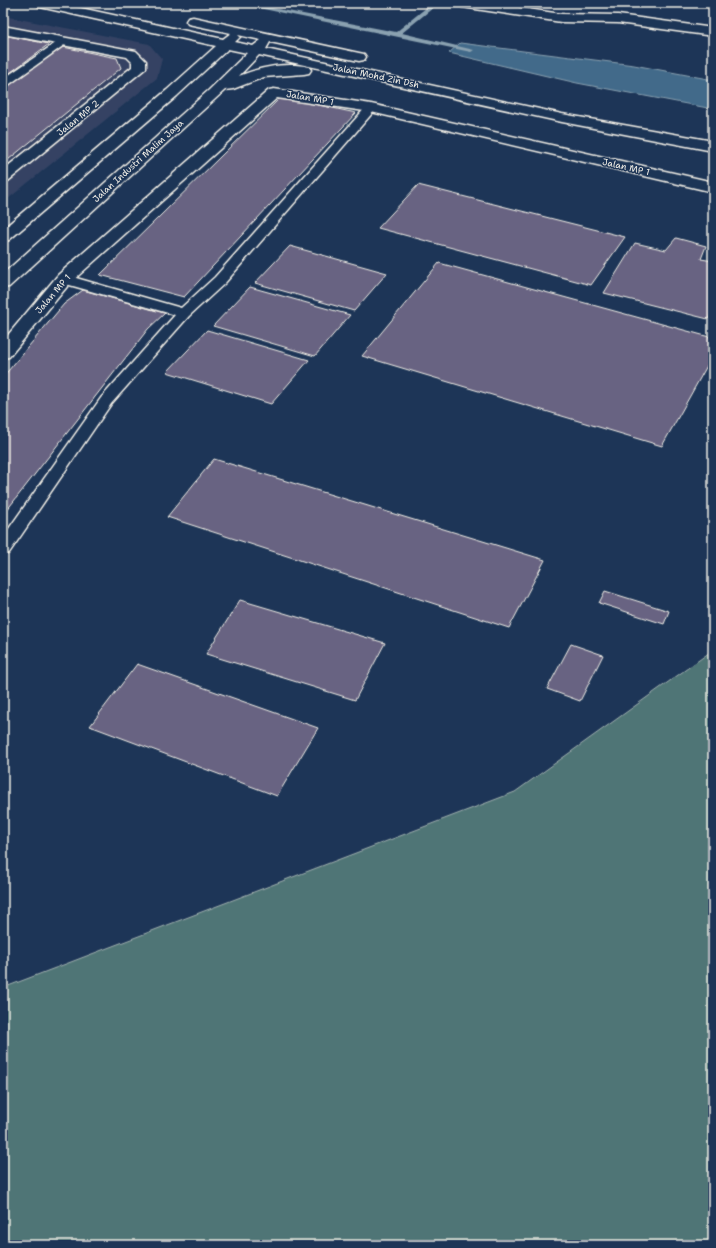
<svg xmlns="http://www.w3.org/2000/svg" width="716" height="1248" viewBox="0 0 716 1248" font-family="'Shantell Sans',sans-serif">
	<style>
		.built { fill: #344364 }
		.green { fill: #4f7476; stroke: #a2b2af }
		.water { fill: #436b8a; stroke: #8aa1b0 }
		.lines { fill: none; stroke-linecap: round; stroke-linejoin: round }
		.stream { fill: #8aa1b0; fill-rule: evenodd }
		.building { fill: #686482; stroke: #f4f1e8 }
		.service-casing { stroke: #f4f1e8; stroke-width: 3 }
		.minor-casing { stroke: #f4f1e8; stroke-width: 3 }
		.secondary-casing { stroke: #f4f1e8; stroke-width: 3 }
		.service { fill: #1d3557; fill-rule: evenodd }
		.minor { fill: #1d3557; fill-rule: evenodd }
		.secondary { fill: #1d3557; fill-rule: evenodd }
		.labels { text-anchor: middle; stroke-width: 3; stroke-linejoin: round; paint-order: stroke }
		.far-street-label { font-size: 9px; fill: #f4f1e8; stroke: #1d3557 }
	</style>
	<rect width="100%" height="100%" fill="#1d3557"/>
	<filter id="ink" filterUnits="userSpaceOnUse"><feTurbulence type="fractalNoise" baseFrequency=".025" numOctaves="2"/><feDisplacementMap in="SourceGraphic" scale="8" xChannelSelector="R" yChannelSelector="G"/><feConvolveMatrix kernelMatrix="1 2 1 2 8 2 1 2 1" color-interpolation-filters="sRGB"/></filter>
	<g filter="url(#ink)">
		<!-- built -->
		<path class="built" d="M3,16L149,44L162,59L157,78L3,203Z"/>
		<!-- green -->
		<path class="green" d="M713,650V1245H3V988L515,792Z"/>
		<!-- water -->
		<path class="water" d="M460,43L634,65L713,80V109L577,83L449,53Z"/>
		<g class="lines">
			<!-- stream -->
			<path class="stream" d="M234,3H247L396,32L432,3H439L402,33L474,50L471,52Z"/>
		</g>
		<!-- building -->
		<g class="building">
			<path d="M3,35L49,44L3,78Z"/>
			<path d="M58,46L117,58L121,68L3,164V87Z"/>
			<path d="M281,97L356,113L184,297L100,275Z"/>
			<path d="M418,185L625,237L591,285L378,228Z"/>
			<path d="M676,238L706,246L701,259L713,261V310L708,319L604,293L635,243L666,250Z"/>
			<path d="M290,246L387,273L354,311L255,283Z"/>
			<path d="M439,263L713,338V355L662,446L362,356Z"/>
			<path d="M250,287L350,315L315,356L213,326Z"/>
			<path d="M83,290L165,313L148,329L3,515V377L64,304Z"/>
			<path d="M207,330L309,360L271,404L167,372Z"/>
			<path d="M214,459L545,560L509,628L167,517Z"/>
			<path d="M605,591L669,611L664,624L599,603Z"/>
			<path d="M240,600L385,643L355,700L206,654Z"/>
			<path d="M571,644L603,655L580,701L547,689Z"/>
			<path d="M137,664L318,728L277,796L90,726Z"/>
		</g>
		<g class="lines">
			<!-- service casing -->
			<g class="service-casing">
				<g id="service">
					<path d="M513,3H524L513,13H505L504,11Z"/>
					<path d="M63,38L67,39L68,41L67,43L7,86L3,87V79Z"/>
					<path d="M371,105L377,108L375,110L225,283L189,316L111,404L9,553L3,555V537L101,398L175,315L59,282L57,279L59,276H69L181,308L215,277L367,106Z"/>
				</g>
			</g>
			<!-- minor casing -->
			<g class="minor-casing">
				<g id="minor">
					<path d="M456,3H488L561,14L618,15L713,28V36L618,23L561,22L462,7Z"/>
					<path d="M3,26L136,51L146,61V68L8,181L3,183V170L132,67V62L127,57L3,34Z"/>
					<path d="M274,89L371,104L713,182V192L371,112L277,98L70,283L9,357L3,358V341L58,275L269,90Z"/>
				</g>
			</g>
			<!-- secondary casing -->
			<g class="secondary-casing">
				<path id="secondary" d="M34,3H58L223,39L231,33L188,24L186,21L188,18L193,17L359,53L364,54L366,57L364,60L359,61L270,42L266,49L562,114L713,141V151L562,122L259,55L239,76C260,67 287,62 309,67L311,70L309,73L304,74L264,77L233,89L225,90L9,287L3,288V274L209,90L247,53L228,49L177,96L9,240L3,242V229L167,90L216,46L40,7ZM238,35L261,40L253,46L235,42L240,37Z"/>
			</g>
			<!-- service -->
			<use href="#service" class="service"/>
			<!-- minor -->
			<use href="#minor" class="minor"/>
			<!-- secondary -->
			<use href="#secondary" class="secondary"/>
		</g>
	</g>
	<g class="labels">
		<!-- far-street labels -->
		<g class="far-street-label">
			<text transform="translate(376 76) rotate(12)" y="3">Jalan Mohd Zin Dsh</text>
			<text transform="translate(310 98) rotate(10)" y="3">Jalan MP 1</text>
			<text transform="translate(78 118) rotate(-39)" y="3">Jalan MP 2</text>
			<text transform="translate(138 161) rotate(-42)" y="3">Jalan Industri Malim Jaya</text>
			<text transform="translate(626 167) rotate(13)" y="3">Jalan MP 1</text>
			<text transform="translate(53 294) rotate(-49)" y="3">Jalan MP 1</text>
		</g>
	</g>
	<!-- margin -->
	<rect width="716" height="1248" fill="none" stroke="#1d3557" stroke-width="16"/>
	<rect x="8" y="8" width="700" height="1232" fill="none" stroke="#f4f1e8" stroke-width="1.5" filter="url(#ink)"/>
</svg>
